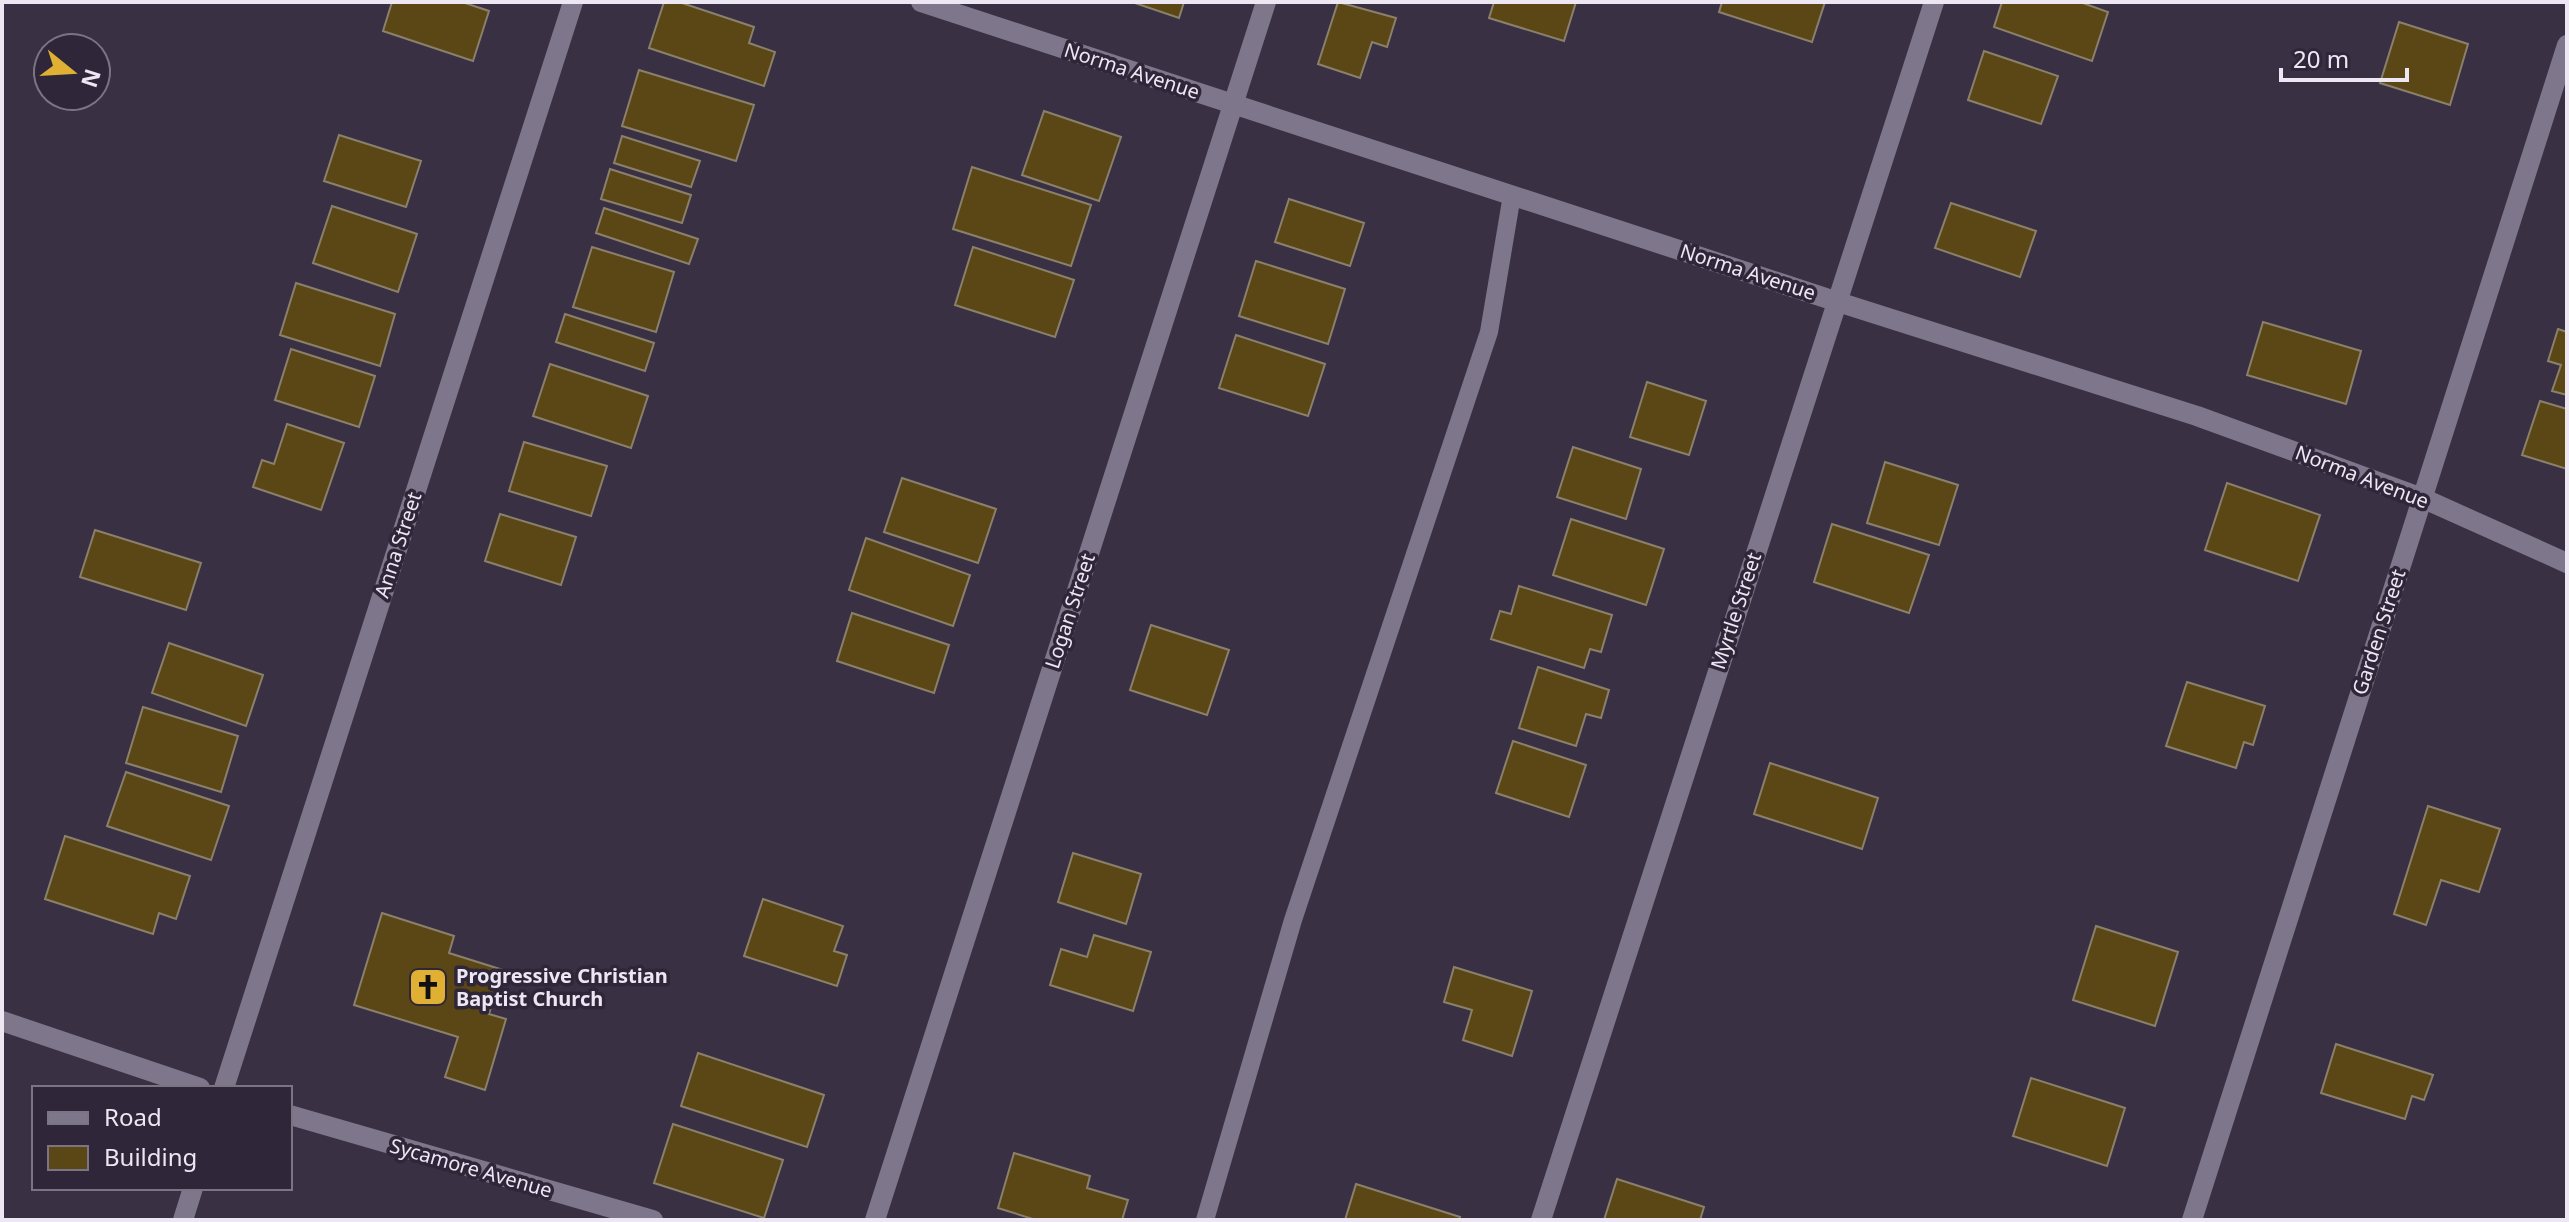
<svg xmlns="http://www.w3.org/2000/svg" width="2569" height="1222" viewBox="0 0 2569 1222" font-family="'Noto Sans',sans-serif">
	<style>
		.building { fill: #5b4715; stroke: #8a806b; stroke-width: 2 }
		.lines { fill: none; stroke-linecap: round; stroke-linejoin: round }
		.lane { stroke: #7e768a; stroke-width: 18 }
		.street { stroke: #7e768a; stroke-width: 20 }
		.labels { text-anchor: middle; stroke-width: 7; stroke-linejoin: round; paint-order: stroke }
		.street-label { font-size: 20px; fill: #ece7f3; stroke: #2f2739 }
		.poi-label { font-size: 20px; font-weight: bold; fill: #ece7f3; stroke: #2f2739; text-anchor: start }
	</style>
	<rect width="100%" height="100%" fill="#393143"/>
	<!-- building -->
	<g class="building">
		<path d="M392,2H462L489,11L473,61L383,31Z"/>
		<path d="M664,2H679L754,27L749,43L775,52L764,86L649,48Z"/>
		<path d="M1132,2H1184L1179,18Z"/>
		<path d="M1338,2L1396,18L1387,47L1372,42L1360,78L1318,64Z"/>
		<path d="M1494,2H1576L1564,41L1489,18Z"/>
		<path d="M1722,2H1825L1812,42L1719,12Z"/>
		<path d="M2002,2H2080L2108,12L2092,61L1994,27Z"/>
		<path d="M2399,22L2468,44L2450,105L2380,83Z"/>
		<path d="M1984,51L2058,76L2041,124L1968,100Z"/>
		<path d="M639,70L754,105L736,161L622,126Z"/>
		<path d="M1044,111L1121,137L1099,201L1022,175Z"/>
		<path d="M339,135L421,161L406,207L324,181Z"/>
		<path d="M622,136L700,161L691,187L614,163Z"/>
		<path d="M972,167L1091,205L1071,266L953,229Z"/>
		<path d="M610,169L691,195L682,223L601,199Z"/>
		<path d="M1289,199L1364,223L1350,266L1275,242Z"/>
		<path d="M1951,203L2036,231L2020,277L1935,248Z"/>
		<path d="M332,206L417,234L398,292L313,263Z"/>
		<path d="M604,208L698,239L689,264L596,233Z"/>
		<path d="M592,247L674,272L656,332L573,307Z"/>
		<path d="M973,247L1074,280L1055,337L955,305Z"/>
		<path d="M1256,261L1345,289L1328,344L1239,316Z"/>
		<path d="M296,283L395,314L380,366L280,335Z"/>
		<path d="M565,314L654,343L645,371L556,342Z"/>
		<path d="M2263,322L2361,351L2346,404L2247,375Z"/>
		<path d="M2558,329L2567,332V395L2552,391L2561,365L2548,361Z"/>
		<path d="M1236,335L1325,364L1308,416L1219,388Z"/>
		<path d="M291,349L375,376L359,427L275,400Z"/>
		<path d="M550,364L648,396L631,448L533,416Z"/>
		<path d="M1647,382L1706,401L1689,455L1630,437Z"/>
		<path d="M2540,401L2567,409V469L2522,455Z"/>
		<path d="M287,424L344,443L321,510L253,487L262,460L274,464Z"/>
		<path d="M524,442L607,466L591,516L509,491Z"/>
		<path d="M1573,447L1641,469L1626,519L1557,497Z"/>
		<path d="M1885,462L1958,485L1939,545L1867,523Z"/>
		<path d="M902,478L996,509L978,563L884,532Z"/>
		<path d="M2227,483L2320,515L2298,581L2205,550Z"/>
		<path d="M500,514L576,537L561,585L485,561Z"/>
		<path d="M1571,519L1664,549L1646,605L1553,575Z"/>
		<path d="M1832,524L1929,555L1909,613L1814,582Z"/>
		<path d="M95,530L201,563L186,610L80,577Z"/>
		<path d="M866,538L970,575L953,626L849,590Z"/>
		<path d="M1519,586L1612,615L1601,652L1590,649L1584,668L1491,639L1500,611L1511,614Z"/>
		<path d="M852,613L949,645L934,693L837,661Z"/>
		<path d="M1151,625L1229,650L1207,715L1130,690Z"/>
		<path d="M169,643L263,675L246,726L152,693Z"/>
		<path d="M1538,667L1609,690L1601,718L1586,714L1576,746L1519,728Z"/>
		<path d="M2187,682L2265,706L2253,745L2244,742L2236,768L2166,746Z"/>
		<path d="M143,707L238,736L221,792L126,763Z"/>
		<path d="M1513,741L1586,765L1569,817L1496,793Z"/>
		<path d="M1770,763L1878,798L1862,849L1754,814Z"/>
		<path d="M126,772L229,806L211,860L107,826Z"/>
		<path d="M2428,806L2500,829L2479,892L2441,880L2426,925L2394,914Z"/>
		<path d="M65,836L190,876L176,919L159,913L153,934L45,899Z"/>
		<path d="M1073,853L1141,874L1126,924L1058,902Z"/>
		<path d="M763,899L843,926L834,951L847,955L837,986L744,956Z"/>
		<path d="M382,913L454,936L449,953L503,970L489,1014L506,1019L485,1090L445,1077L458,1037L354,1005Z"/>
		<path d="M2096,926L2178,952L2155,1026L2073,1000Z"/>
		<path d="M1094,935L1151,952L1133,1011L1050,985L1061,949L1087,957Z"/>
		<path d="M1454,967L1532,991L1512,1056L1463,1040L1472,1010L1444,1002Z"/>
		<path d="M2336,1044L2433,1075L2424,1100L2412,1096L2405,1119L2321,1093Z"/>
		<path d="M698,1053L824,1095L807,1147L681,1106Z"/>
		<path d="M2031,1078L2125,1108L2107,1166L2013,1136Z"/>
		<path d="M673,1124L783,1160L764,1218L654,1183Z"/>
		<path d="M1014,1153L1090,1176L1087,1188L1128,1200L1122,1220H1036L998,1208Z"/>
		<path d="M1617,1179L1704,1207L1700,1220H1604Z"/>
		<path d="M1356,1184L1460,1217L1459,1220H1345Z"/>
	</g>
	<g class="lines">
		<!-- lane -->
		<path class="lane" d="M1205,1220L1293,920L1489,332L1512,195"/>
		<!-- street -->
		<g class="street">
			<path d="M921,2L1838,302L2197,416L2422,498L2567,563"/>
			<path d="M2,1021L200,1088"/>
			<path d="M224,1088L573,2"/>
			<path d="M290,1115L653,1220"/>
			<path d="M183,1220L193,1188"/>
			<path d="M875,1220L1266,2"/>
			<path d="M1541,1220L1934,2"/>
			<path d="M2192,1220L2567,45"/>
		</g>
	</g>
	<!-- icons -->
	<defs>
		<g id="church-square" transform="scale(2)"><rect x="-9" y="-9" width="18" height="18" rx="4" fill="#dfb034" stroke="#2f2739"/><path d="M-1.2-6h2.4v3.5h3.3v2.4h-3.3V6h-2.4V-.1h-3.3v-2.4h3.3Z" fill="#111"/></g>
	</defs>
	<g fill-rule="evenodd">
		<use href="#church-square" x="428" y="987"/>
	</g>
	<g class="labels">
		<!-- street labels -->
		<g class="street-label">
			<text transform="translate(1132 71) rotate(18)" y="7">Norma Avenue</text>
			<text transform="translate(1748 272) rotate(18)" y="7">Norma Avenue</text>
			<text transform="translate(2362 477) rotate(21)" y="7">Norma Avenue</text>
			<text transform="translate(398 545) rotate(-72)" y="7">Anna Street</text>
			<text transform="translate(1070 611) rotate(-72)" y="7">Logan Street</text>
			<text transform="translate(1736 611) rotate(-72)" y="7">Myrtle Street</text>
			<text transform="translate(2379 632) rotate(-72)" y="7">Garden Street</text>
			<text transform="translate(471 1168) rotate(16)" y="7">Sycamore Avenue</text>
		</g>
		<!-- poi labels -->
		<g class="poi-label">
			<text x="456" y="983">Progressive Christian<tspan x="456" dy="23">Baptist Church</tspan></text>
		</g>
	</g>
	<!-- border -->
	<rect width="2569" height="1222" fill="none" stroke="#ece7f3" stroke-width="8"/>
	<!-- legend -->
	<rect x="32" y="1086" width="260" height="104" fill="#2f2739" stroke="#7b7483" stroke-width="2"/>
	<rect x="48" y="1112" width="40" height="12" fill="#7e768a" stroke="#7b7483" stroke-width="2"/>
	<text x="104" y="1126" font-size="24" fill="#ece7f3">Road</text>
	<rect x="48" y="1146" width="40" height="24" fill="#5b4715" stroke="#7b7483" stroke-width="2"/>
	<text x="104" y="1166" font-size="24" fill="#ece7f3">Building</text>
	<!-- north arrow -->
	<g transform="translate(72 72) rotate(108)"><circle r="38" fill="#2f2739" stroke="#7b7483" stroke-width="2"/>
	<path d="M0-6L14 30L0 20L-14 30Z" fill="#dfb034"/>
	<text y="-12" font-size="22" font-weight="bold" text-anchor="middle" fill="#ece7f3">N</text>
	</g>
	<!-- scale -->
	<path d="M2281 68v12h126v-12" fill="none" stroke="#ece7f3" stroke-width="4"/>
	<text x="2293" y="68" font-size="24" fill="#ece7f3" stroke="#2f2739" stroke-width="6" paint-order="stroke">20 m</text>
</svg>
